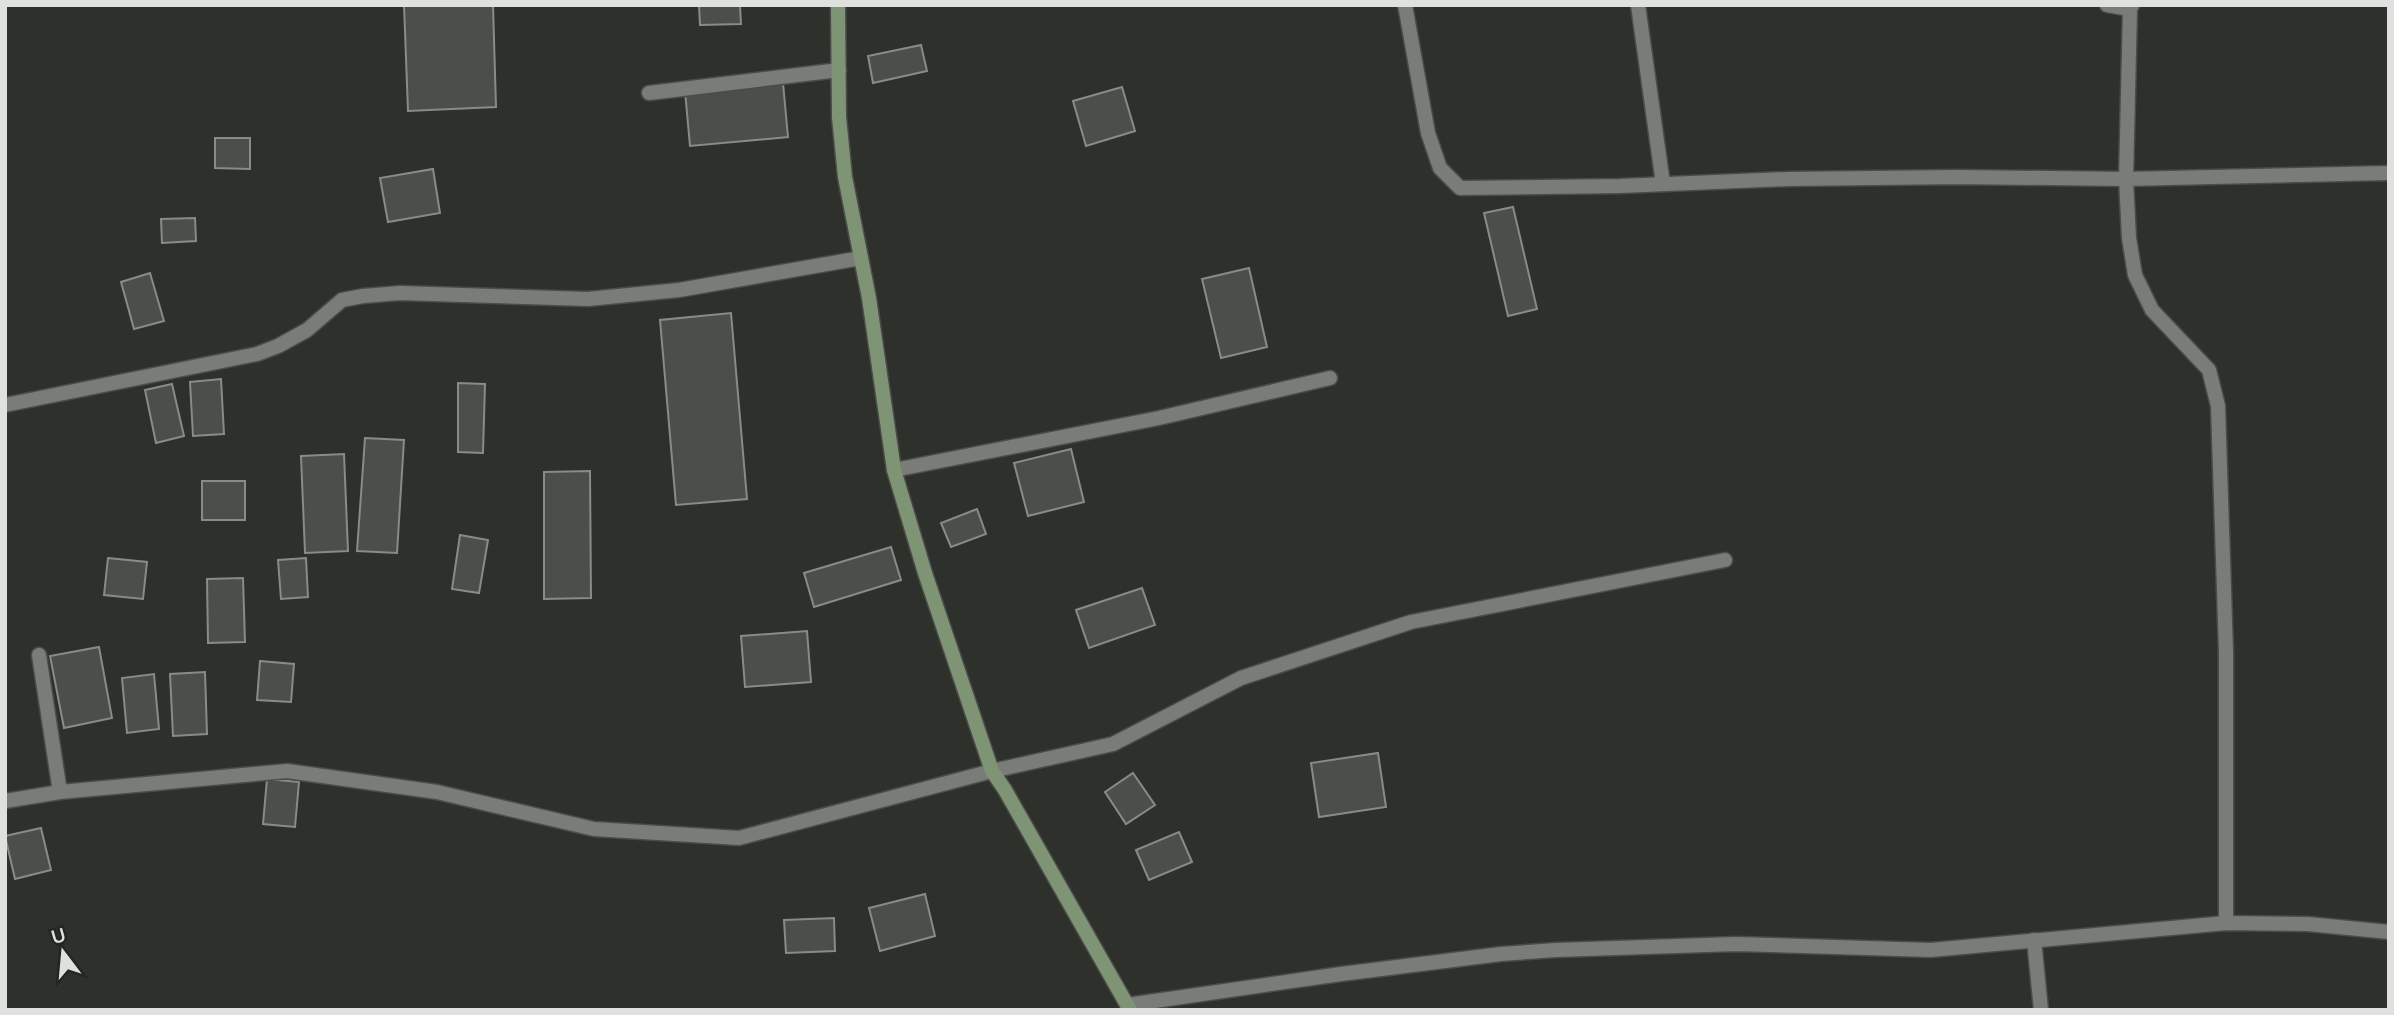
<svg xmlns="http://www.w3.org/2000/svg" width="2394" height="1015" viewBox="0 0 2394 1015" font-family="Mulish,sans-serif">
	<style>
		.building { fill: #4b4f4a; stroke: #888c86; stroke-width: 2 }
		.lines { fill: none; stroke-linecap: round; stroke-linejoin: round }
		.lane-casing { stroke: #4a4c49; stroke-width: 17 }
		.street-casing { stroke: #4a4c49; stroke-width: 17 }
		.secondary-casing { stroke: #4a4c49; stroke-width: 17 }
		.lane { stroke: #797c77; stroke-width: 14 }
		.street { stroke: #797c77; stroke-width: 14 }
		.secondary { stroke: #7f9475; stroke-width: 14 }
	</style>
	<rect width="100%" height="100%" fill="#2d302b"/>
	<!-- building -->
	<g class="building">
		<path d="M404,5H493L496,107L408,111Z"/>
		<path d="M699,5H740L741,24L700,25Z"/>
		<path d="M921,45L927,71L873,83L868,56Z"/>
		<path d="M783,83L788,137L690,146L685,91Z"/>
		<path d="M1122,87L1135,131L1086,146L1073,101Z"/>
		<path d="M215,138H250V169L215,168Z"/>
		<path d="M433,169L440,213L388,222L380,178Z"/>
		<path d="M1513,207L1537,309L1508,316L1484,213Z"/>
		<path d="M195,218L196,241L162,243L161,219Z"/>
		<path d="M1249,268L1267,347L1221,358L1202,279Z"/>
		<path d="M150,273L164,321L134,329L121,282Z"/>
		<path d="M731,313L747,499L676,505L660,320Z"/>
		<path d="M221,379L224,434L193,436L190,382Z"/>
		<path d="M458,383L485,384L483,453L458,452Z"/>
		<path d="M172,384L184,436L156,443L145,390Z"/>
		<path d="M365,438L404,440L397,553L357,551Z"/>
		<path d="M1071,449L1084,502L1028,516L1014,463Z"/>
		<path d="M344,454L348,551L305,553L301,456Z"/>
		<path d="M590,471L591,598L544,599V472Z"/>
		<rect x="202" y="481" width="43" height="39"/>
		<path d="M977,509L986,534L951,547L941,523Z"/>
		<path d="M460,535L488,540L479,593L452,589Z"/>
		<path d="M891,547L901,580L814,607L804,573Z"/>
		<path d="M108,558L147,562L143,599L104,595Z"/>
		<path d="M306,558L308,597L281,599L278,560Z"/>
		<path d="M243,578L245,642L208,643L207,579Z"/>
		<path d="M1142,588L1155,625L1089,648L1076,610Z"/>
		<path d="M807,631L811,682L745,687L741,636Z"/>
		<path d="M99,647L112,718L64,728L50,656Z"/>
		<path d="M260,661L294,664L291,702L257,700Z"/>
		<path d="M205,672L207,734L173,736L170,674Z"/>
		<path d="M154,674L159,729L127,733L122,678Z"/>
		<path d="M1378,753L1386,807L1319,817L1311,763Z"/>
		<path d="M1133,773L1155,805L1126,824L1105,792Z"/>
		<path d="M267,779L299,782L295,827L263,824Z"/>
		<path d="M41,828L51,870L15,879L5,836Z"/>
		<path d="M1179,832L1192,862L1149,880L1136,850Z"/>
		<path d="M925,894L935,936L880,951L869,908Z"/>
		<path d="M834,918L835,951L786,953L784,920Z"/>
	</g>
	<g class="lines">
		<!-- lane casing -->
		<g class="lane-casing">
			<path id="lane" d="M649,93L839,70"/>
		</g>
		<!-- street casing -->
		<g class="street-casing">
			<g id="street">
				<path d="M1405,5L1428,133L1440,168L1460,188L1620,186L1788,179L1959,177L2126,179L2389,173"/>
				<path d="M1638,5L1663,184"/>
				<path d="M2107,5L2130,9"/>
				<path d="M2132,5L2130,9L2126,179L2129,238L2135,275L2152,310L2209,370L2218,406L2226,652V923"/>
				<path d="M5,405L257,354L278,346L307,330L342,300L363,296L400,293L588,299L679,290L861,258"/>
				<path d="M894,470L1159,418L1330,378"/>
				<path d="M39,655L60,792"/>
				<path d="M5,801L60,792L287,771L437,792L594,829L739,838L992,771L1113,744L1241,678L1411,622L1725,560"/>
				<path d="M2034,940L2041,1010"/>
				<path d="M1127,1005L1341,974L1501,954L1556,950L1736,944L1931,950L2226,923L2308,924L2389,932"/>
			</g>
		</g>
		<!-- secondary casing -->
		<g class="secondary-casing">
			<path id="secondary" d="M838,5L839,117L845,177L869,298L894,470L925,573L992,771L1005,790L1130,1010"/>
		</g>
		<!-- lane -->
		<use href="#lane" class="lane"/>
		<!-- street -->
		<use href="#street" class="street"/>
		<!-- secondary -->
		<use href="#secondary" class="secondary"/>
	</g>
	<!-- border -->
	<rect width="2394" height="1015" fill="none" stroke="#dfe1de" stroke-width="14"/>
	<!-- north arrow -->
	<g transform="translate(63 952) rotate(344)" stroke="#232622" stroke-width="5" paint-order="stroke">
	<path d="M0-5L12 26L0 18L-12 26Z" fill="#dfe1de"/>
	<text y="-10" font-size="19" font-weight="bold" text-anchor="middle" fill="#dfe1de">U</text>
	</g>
</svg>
